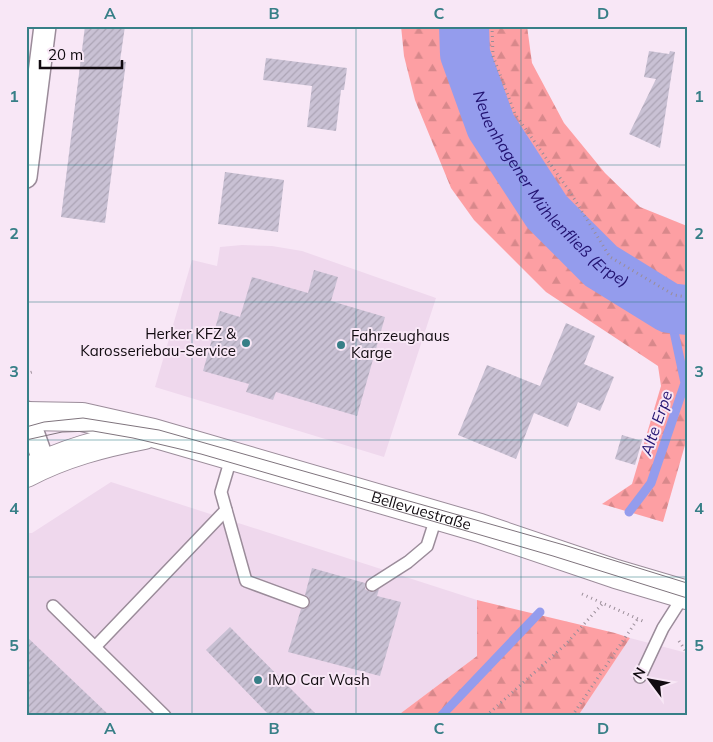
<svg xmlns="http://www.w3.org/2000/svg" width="713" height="742" viewBox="0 0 713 742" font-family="Mulish,sans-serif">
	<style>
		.built { fill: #efd8ed }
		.forest { fill: url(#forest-firs) }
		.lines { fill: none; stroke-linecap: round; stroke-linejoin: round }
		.stream { stroke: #949ced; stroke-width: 9 }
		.river { stroke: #949ced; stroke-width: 50 }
		.building { fill: url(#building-hatch) }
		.lane-casing { stroke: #9b8c9a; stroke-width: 14 }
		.street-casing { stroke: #9b8c9a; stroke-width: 24 }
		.secondary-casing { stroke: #9b8c9a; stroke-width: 30 }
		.path { stroke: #9a8d98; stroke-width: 3; stroke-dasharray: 1 4; stroke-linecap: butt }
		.lane { stroke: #fff; stroke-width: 11 }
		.street { stroke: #fff; stroke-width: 21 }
		.secondary { stroke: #fff; stroke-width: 28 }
		.tram { stroke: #7f747d; stroke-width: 1 }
		.grid { fill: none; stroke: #377f87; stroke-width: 1; stroke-opacity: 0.55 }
		.poi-dot { fill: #377f87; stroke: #f8e7f6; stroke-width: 2 }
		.labels { text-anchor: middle; stroke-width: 4; stroke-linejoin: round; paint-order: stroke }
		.poi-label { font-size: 15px; fill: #110b10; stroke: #f8e7f6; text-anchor: start }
		.street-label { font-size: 15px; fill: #110b10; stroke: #f8e7f6 }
		.water-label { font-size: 16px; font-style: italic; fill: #221371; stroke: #f8e7f6 }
		.neatline { fill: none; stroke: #377f87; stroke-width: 2 }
		.grid-label { font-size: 16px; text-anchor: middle; font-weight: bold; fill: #377f87 }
	</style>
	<defs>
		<pattern id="forest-firs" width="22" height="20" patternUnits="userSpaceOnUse" patternTransform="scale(1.25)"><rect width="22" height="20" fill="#fd9fa3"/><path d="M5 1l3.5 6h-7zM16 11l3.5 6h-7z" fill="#d8888b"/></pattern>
		<pattern id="building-hatch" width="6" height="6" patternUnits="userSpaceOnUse" patternTransform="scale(1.25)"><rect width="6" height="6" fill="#c9c1d4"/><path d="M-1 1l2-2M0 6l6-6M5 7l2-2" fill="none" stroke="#aca4b5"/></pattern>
	</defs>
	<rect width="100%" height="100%" fill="#f8e7f6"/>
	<!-- built -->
	<g class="built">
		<path d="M242,245L272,246L302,251L436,298L384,457L155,387L192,260L217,266L220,247Z"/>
		<path d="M111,482L477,600V656L397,716H26V533H32Z"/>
		<path d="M630,638L687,653V716H578Z"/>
	</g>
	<!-- forest -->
	<g class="forest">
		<path d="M401,26H527L532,63L564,123L605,173L640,207L687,226V438L663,522L602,504L632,484L661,386L658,366L546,292L474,220L451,188L415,100L404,56Z"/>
		<path d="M477,600L615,633L630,638L578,716H397L477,656Z"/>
	</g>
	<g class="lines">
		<!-- stream -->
		<g class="stream">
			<path d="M629,512L651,483L685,383L669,308"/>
			<path d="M441,716L540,612"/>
		</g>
		<!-- river -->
		<path class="river" id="s1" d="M464,26L465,54L491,126L547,212L601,266L669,308L687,310"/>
	</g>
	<!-- building -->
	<g class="building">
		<path d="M85,26H125L120,61L126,62L105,223L61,217Z"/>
		<path d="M649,51L669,54L670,51L675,52L660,148L629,134L656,79L644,77Z"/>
		<path d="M266,58L347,68L344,90H341L336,131L307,127L312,86L263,80Z"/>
		<path d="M225,172L284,180L278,232L218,224Z"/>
		<path d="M314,270L338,277L331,301L385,317L357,416L276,392L273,400L246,392L249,384L203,371L220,311L240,317L252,277L308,293Z"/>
		<path d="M566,323L595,336L584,364L614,377L600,411L578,402L568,427L534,413L516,459L458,435L487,365L540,386Z"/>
		<path d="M622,435L642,441L635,465L615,459Z"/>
		<path d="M312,568L365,583V589L368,591L373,592L379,589L377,596L401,602L380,676L288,652L301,609L307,608L310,604L309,598L305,595Z"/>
		<path d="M230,627L293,691L318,716H270L206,650Z"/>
		<path d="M26,636L110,716H26Z"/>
	</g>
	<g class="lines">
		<!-- lane casing -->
		<g class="lane-casing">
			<g id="lane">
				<path d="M232,455L221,492L246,581L303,602"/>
				<path d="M372,585L408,562L427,546L437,515"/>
				<path d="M53,606L165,716"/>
				<path d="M95,647L226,510"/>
				<path d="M640,677L663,628L684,595"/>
			</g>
		</g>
		<!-- street casing -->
		<g class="street-casing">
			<g id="street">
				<path d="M26,177L45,26"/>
				<path d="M26,412L44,463"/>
			</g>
		</g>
		<!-- secondary casing -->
		<g class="secondary-casing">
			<g id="secondary">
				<path id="s2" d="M26,416L82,417L153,433L480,528L616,574L687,595"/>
				<path d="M26,473C64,453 103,443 144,435"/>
			</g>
		</g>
		<!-- path -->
		<g class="path">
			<path d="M492,26L493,56L515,114L570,192L610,257L674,295L687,297"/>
			<path d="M26,374L35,371"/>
			<path d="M582,594L645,622"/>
			<path d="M679,641L687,653"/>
			<path d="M486,716L565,645L604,602"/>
			<path d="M572,716L637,620"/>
		</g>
		<!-- lane -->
		<use href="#lane" class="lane"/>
		<!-- street -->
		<use href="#street" class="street"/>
		<!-- secondary -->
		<use href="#secondary" class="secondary"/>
		<!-- tram -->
		<g class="tram">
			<path d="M26,427L44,422L83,418L159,430L564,545L687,583"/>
			<path d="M26,440L62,432L93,431L133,438L201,454L553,556L687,598"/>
		</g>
	</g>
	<!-- grid -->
	<path class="grid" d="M192,26V716M356,26V716M521,26V716M26,165H687M26,302H687M26,440H687M26,577H687"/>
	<!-- markers -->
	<g class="poi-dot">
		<circle cx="246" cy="343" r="5"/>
		<circle cx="341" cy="345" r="5"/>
		<circle cx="258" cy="680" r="5"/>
	</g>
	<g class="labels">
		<!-- poi labels -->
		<g class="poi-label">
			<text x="236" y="339" text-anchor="end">Herker KFZ &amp;<tspan x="236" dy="17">Karosseriebau-Service</tspan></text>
			<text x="351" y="341">Fahrzeughaus<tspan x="351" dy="17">Karge</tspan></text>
			<text x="268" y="685">IMO Car Wash</text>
		</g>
		<!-- street labels -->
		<g class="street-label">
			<text dy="5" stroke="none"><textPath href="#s2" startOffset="408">Bellevuestraße</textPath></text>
		</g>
		<!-- water labels -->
		<g class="water-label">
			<text dy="6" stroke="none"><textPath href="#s1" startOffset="191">Neuenhagener Mühlenfließ (Erpe)</textPath></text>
			<text transform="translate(656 423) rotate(-71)" y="6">Alte Erpe</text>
		</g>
	</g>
	<!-- border -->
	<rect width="713" height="742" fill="none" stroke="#f8e7f6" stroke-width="55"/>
	<!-- north arrow -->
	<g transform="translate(650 680) rotate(302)" stroke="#f8e7f6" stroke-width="4" paint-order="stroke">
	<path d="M0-4L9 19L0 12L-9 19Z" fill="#110b10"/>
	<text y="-8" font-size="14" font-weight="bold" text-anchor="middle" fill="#110b10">N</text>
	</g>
	<!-- scale -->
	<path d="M40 60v8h82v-8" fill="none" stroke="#110b10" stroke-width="2.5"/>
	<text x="48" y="60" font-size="15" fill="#110b10" stroke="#f8e7f6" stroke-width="4" paint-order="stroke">20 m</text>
	<rect x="28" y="28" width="658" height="686" class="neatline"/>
	<g class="grid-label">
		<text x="110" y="19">A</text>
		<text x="274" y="19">B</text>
		<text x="439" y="19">C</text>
		<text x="603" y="19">D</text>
		<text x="14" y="102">1</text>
		<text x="699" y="102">1</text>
		<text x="14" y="239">2</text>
		<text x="699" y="239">2</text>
		<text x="14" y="377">3</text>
		<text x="699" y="377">3</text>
		<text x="14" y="514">4</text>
		<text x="699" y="514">4</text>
		<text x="14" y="651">5</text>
		<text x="699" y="651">5</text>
		<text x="110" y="734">A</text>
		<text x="274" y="734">B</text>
		<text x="439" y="734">C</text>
		<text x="603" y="734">D</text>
	</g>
</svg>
